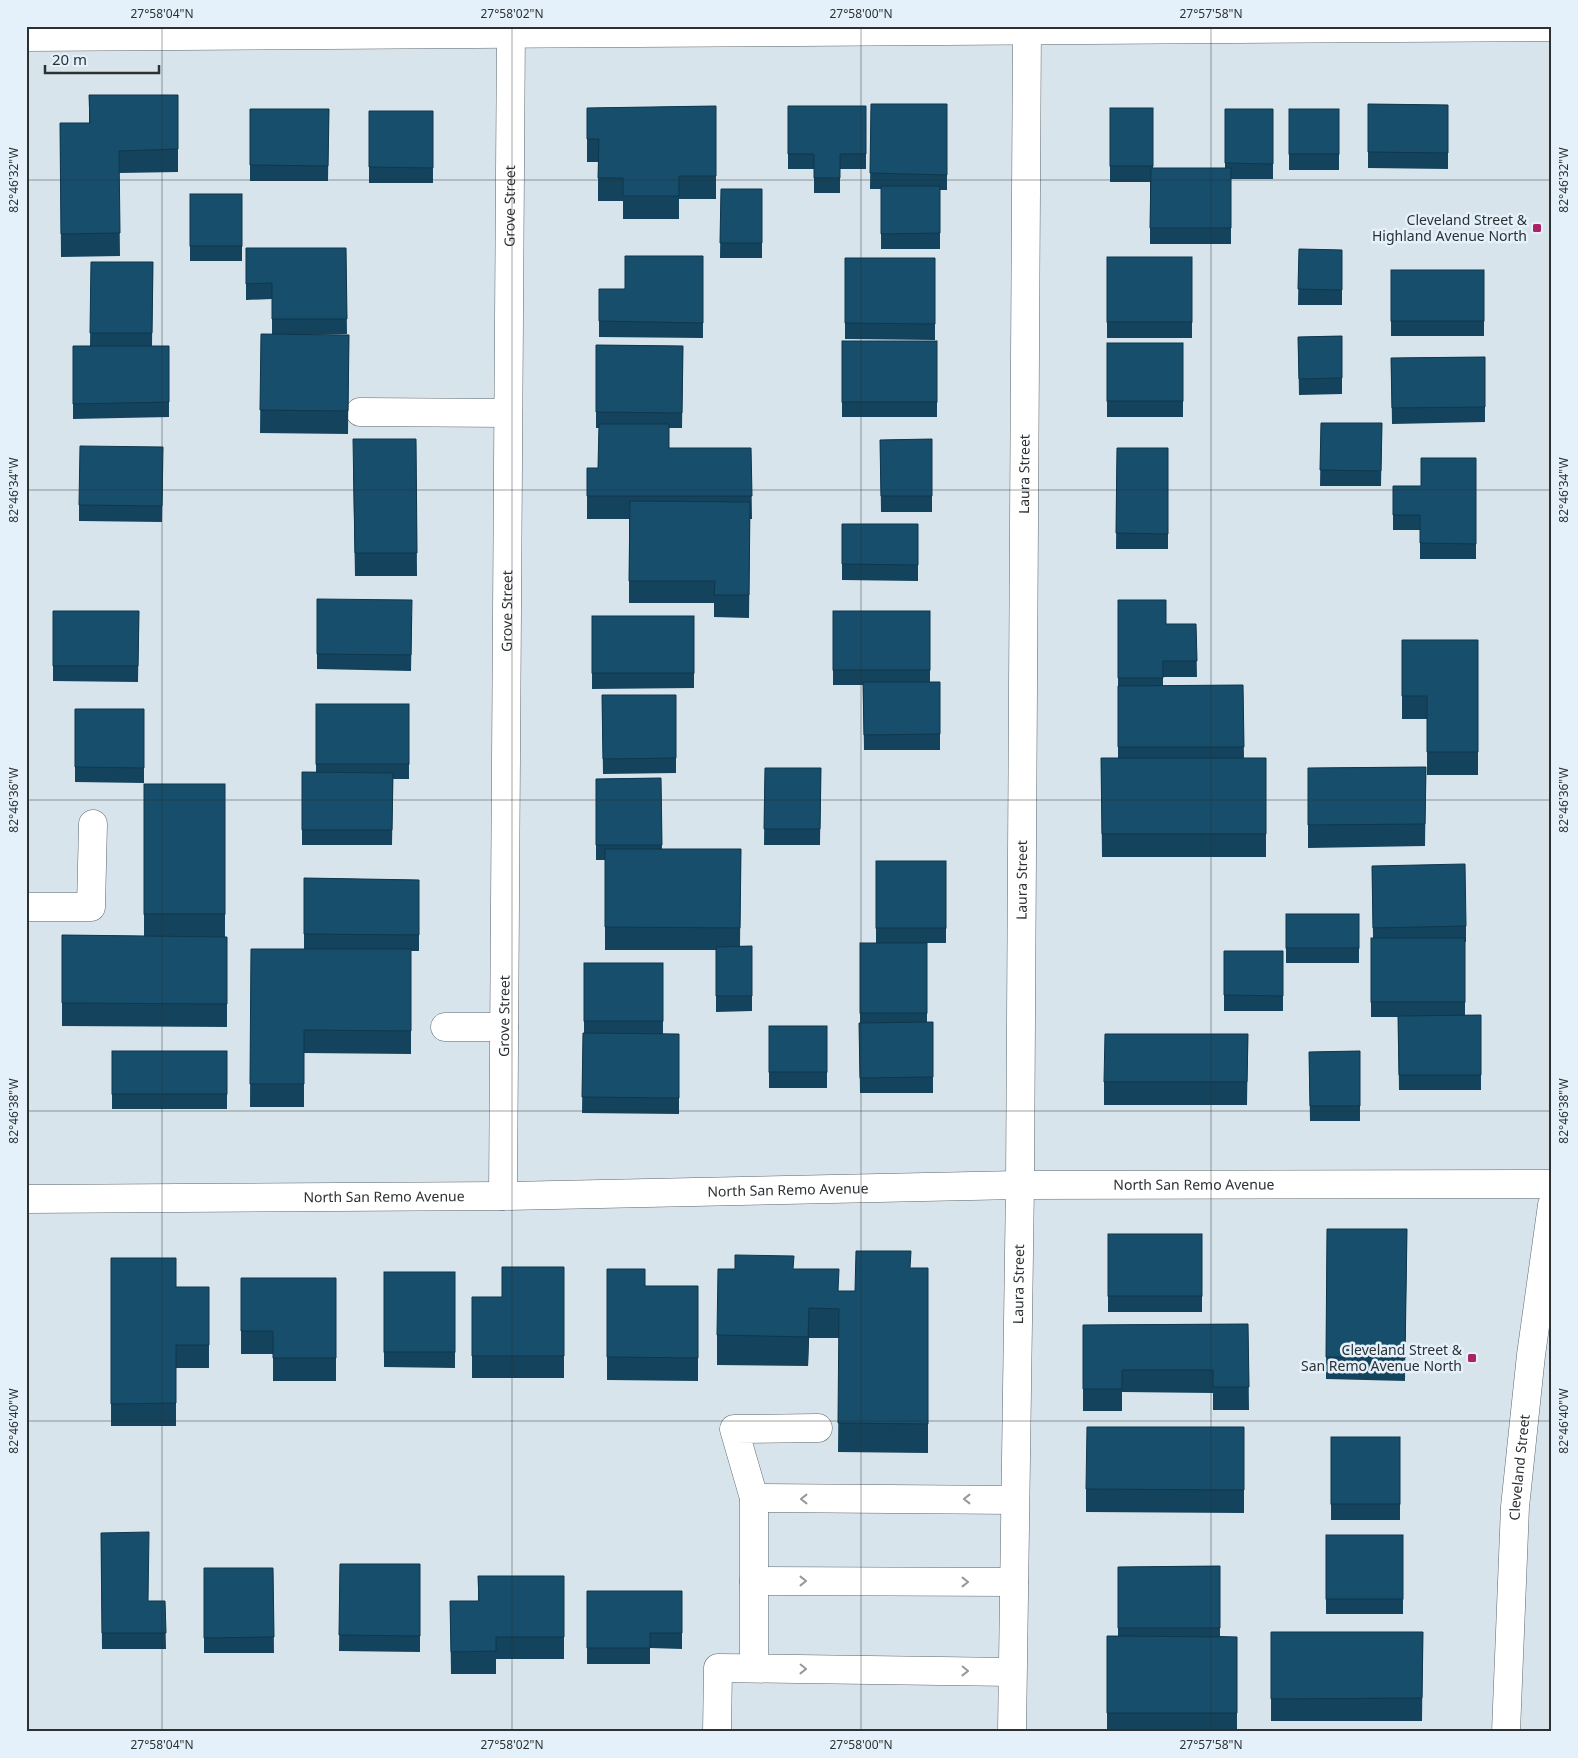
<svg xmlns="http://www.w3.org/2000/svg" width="1578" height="1758" viewBox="0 0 1578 1758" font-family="'Noto Sans',sans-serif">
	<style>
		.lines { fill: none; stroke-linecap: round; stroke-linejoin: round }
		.minor-casing { stroke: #5d686f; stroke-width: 29 }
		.minor { stroke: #fff; stroke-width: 28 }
		.wall { fill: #14435d }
		.shaded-wall { fill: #10374c }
		.building { fill: #174e6c; stroke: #10374c }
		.oneway { stroke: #96989a }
		.ticks { fill: none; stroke: #2c3134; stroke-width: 1; stroke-opacity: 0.45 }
		.poi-dot { fill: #ac2264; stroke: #e4f1fa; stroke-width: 2 }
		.labels { text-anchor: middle; stroke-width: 5; stroke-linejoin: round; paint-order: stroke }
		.street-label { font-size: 14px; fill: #2c3134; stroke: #e4f1fa }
		.poi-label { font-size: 14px; fill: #2c3134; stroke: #e4f1fa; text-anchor: end }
		.neatline { fill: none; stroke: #2c3134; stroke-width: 2 }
		.ticks-label { font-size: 12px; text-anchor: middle; fill: #2c3134 }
	</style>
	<rect width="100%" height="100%" fill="#d7e4ec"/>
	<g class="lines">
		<!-- minor casing -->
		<g class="minor-casing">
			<g id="minor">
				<path d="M26,37L1552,27"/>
				<path d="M360,412L508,413"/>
				<path d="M26,907H91L93,824"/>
				<path d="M445,1027H504"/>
				<path id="s1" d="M503,1196L511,26"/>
				<path id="s2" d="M26,1199L503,1196L1020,1185L1552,1184"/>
				<path d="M754,1498L1015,1500"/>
				<path d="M754,1581L1014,1582"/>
				<path d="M754,1668V1498L734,1429L818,1428"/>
				<path d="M717,1732L718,1668L1012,1672"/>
				<path id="s3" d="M1012,1732L1020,1185L1027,26"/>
				<path id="s4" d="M1506,1732L1515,1507L1531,1355L1552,1205"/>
			</g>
		</g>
		<!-- minor -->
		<use href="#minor" class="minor"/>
	</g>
	<!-- wall -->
	<g class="wall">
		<path d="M89,95H178V172L119,173L120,256L61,257L60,123H89Z"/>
		<path d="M871,104H947V190H940V249H881V189H870Z"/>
		<path d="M1368,104L1448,105V169L1368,168Z"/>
		<path d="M716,106V199H679V219H623V201H598V162H587V108Z"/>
		<path d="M788,106H866V169H840V193H814V169H788Z"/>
		<path d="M1110,108H1153V168H1225V109H1273V179H1231V244H1150V182H1110Z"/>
		<path d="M250,109H329L328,181H250Z"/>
		<rect x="1289" y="109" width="50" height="61"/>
		<rect x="369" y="111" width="64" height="72"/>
		<path d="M721,189H762V258H720Z"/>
		<rect x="190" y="194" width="52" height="67"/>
		<path d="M246,248H346L347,334H294L349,335L348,434L260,433L261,334H272V299L246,300Z"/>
		<path d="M1299,249L1342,250V305H1298Z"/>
		<path d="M703,256V338L599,337V289H625Z"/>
		<rect x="1107" y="257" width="85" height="81"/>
		<path d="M845,258H935V340L845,339Z"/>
		<path d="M91,262H153L152,346H169V417L73,419V346H90Z"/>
		<rect x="1391" y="270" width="93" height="66"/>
		<path d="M1342,336V394L1299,395L1298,337Z"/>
		<rect x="842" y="341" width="95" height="76"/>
		<rect x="1107" y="343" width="76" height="74"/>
		<path d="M596,345L683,346L682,428H669V448H751L752,519H750L749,618L714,617V603H629V519H587V468H598L599,428H596Z"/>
		<path d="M1485,357V422L1392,424L1391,358Z"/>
		<path d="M1321,423H1382L1381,486H1320Z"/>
		<path d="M416,439L417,576H355L353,462Z"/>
		<path d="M932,439V512H881L880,440Z"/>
		<path d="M1117,448H1168V549H1116Z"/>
		<path d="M1476,458V559H1420V530H1393V486H1421Z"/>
		<path d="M163,462L162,522L79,521V505Z"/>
		<path d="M842,524H918V581L842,580Z"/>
		<path d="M317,599L412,616L411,671L317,669Z"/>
		<path d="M1118,600L1166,624H1196L1197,677H1163V686L1243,685L1244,758H1266V857H1102L1101,758H1118Z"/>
		<path d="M53,611H139L138,682L53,681Z"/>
		<path d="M833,611H930V682H940V750H864L863,685H833Z"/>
		<path d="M592,616H694V688L592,689Z"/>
		<path d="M1402,640H1478V775H1427V719H1402Z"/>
		<path d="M602,695H676V773L603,774Z"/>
		<path d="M316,704H409V779H393L392,845H302V772H316Z"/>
		<path d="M75,709H144V783L75,782Z"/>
		<path d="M1426,767L1425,846L1308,848V768Z"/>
		<path d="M765,768H821L820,845H764Z"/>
		<path d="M661,778L662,849H741L740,946H752V1011L716,1012V950H605V860H596V779Z"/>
		<path d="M144,784H225V937H227V1027L62,1026V935L144,936Z"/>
		<rect x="876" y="861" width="70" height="82"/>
		<path d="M1372,866L1466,926V942H1465V1015H1481V1090H1399L1398,1017H1371V938H1373Z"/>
		<path d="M304,878L419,880V951H411V1054L304,1053V1107H250L251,949H304Z"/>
		<rect x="1286" y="914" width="73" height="49"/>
		<path d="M860,943H927V1022H933V1093H860L859,1023H860Z"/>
		<rect x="1224" y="951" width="59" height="60"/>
		<path d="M584,963H663V1034H679V1114L582,1113L583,1033H584Z"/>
		<rect x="769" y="1026" width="58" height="62"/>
		<path d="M1248,1034L1247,1105H1104V1082Z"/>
		<rect x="112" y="1051" width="115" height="58"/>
		<path d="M1360,1051V1121H1310L1309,1052Z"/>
		<path d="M1327,1229H1407L1405,1381L1326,1379Z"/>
		<rect x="1108" y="1234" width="94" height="78"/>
		<path d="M111,1258L176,1287H209V1368H176V1426H111Z"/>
		<path d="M564,1267V1378H472V1297H502Z"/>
		<path d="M911,1268H928V1453L838,1452L839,1338H809L808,1366L717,1365V1335L735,1269H794L839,1291H855Z"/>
		<path d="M607,1269L645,1286H698V1381L607,1380Z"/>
		<path d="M384,1272H455V1368L384,1367Z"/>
		<path d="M241,1278H336V1381H273V1354H241Z"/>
		<path d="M1248,1324L1249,1410H1213V1393L1122,1392V1411H1083V1325Z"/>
		<path d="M1244,1427V1513L1086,1512V1489Z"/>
		<rect x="1331" y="1437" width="69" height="83"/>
		<path d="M101,1533L148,1601H165L166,1649H102Z"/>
		<rect x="1326" y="1535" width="77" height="79"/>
		<path d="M340,1564H420V1652L339,1651Z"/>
		<path d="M1220,1566V1636L1237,1637V1732H1107V1636H1118V1567Z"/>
		<path d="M204,1568H273L274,1653H204Z"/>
		<path d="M478,1576H564V1659H496V1674H451L450,1601H478Z"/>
		<path d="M587,1591H682V1649L650,1648V1664H587Z"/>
		<path d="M1271,1632H1423L1422,1721H1271Z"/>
	</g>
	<!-- shaded-wall -->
	<path class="shaded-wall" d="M809,1308V1338L808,1366V1337Z"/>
	<!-- building -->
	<g class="building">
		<path d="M89,95H178V149L119,151L120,233L61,234L60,123H90Z"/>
		<path d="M871,104H947V175L870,173Z"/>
		<path d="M1368,104L1448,105V153L1368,152Z"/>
		<path d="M716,106V176H679V196H623V178H598L599,139H587V108Z"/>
		<path d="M788,106H866V154H840V178H814V154H788Z"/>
		<rect x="1110" y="108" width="43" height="58"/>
		<path d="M250,109H329L328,166L250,165Z"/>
		<path d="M1225,109H1273V164L1225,163Z"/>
		<rect x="1289" y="109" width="50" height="45"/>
		<path d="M369,111H433V168L369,167Z"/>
		<path d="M1151,168H1231V228H1150Z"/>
		<path d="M881,186H940V233L881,234Z"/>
		<path d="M721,189H762V243H720Z"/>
		<rect x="190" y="194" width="52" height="52"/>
		<path d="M246,248H346L347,319H272V283L246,284Z"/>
		<path d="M1299,249L1342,250V290L1298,289Z"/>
		<path d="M625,256H703V323L599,321V289H625Z"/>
		<rect x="1107" y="257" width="85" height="65"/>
		<path d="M845,258H935V324L845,323Z"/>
		<path d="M91,262H153L152,333H90Z"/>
		<rect x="1391" y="270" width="93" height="51"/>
		<path d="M261,334L349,335L348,411L260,410Z"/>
		<path d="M1342,336V378L1299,379L1298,337Z"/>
		<rect x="842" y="341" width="95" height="61"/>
		<rect x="1107" y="343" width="76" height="58"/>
		<path d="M596,345L683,346L682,413L596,412Z"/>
		<path d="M73,346H169V402L73,404Z"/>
		<path d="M1485,357V407L1392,408L1391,358Z"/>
		<path d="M1321,423H1382L1381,471L1320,470Z"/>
		<path d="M599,424H669V448H751L752,496H587V468H598Z"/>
		<path d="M353,439H416L417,553H355Z"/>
		<path d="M932,439V496H881L880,440Z"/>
		<path d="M80,446L163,447L162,506L79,505Z"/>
		<path d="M1117,448H1168V534L1116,533Z"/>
		<path d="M1421,458H1476V544L1420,543V515H1393V486H1421Z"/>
		<path d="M630,501L750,502L749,595H714L715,581H629Z"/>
		<path d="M842,524H918V565L842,564Z"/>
		<path d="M317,599L412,600L411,655L317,654Z"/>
		<path d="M1118,600H1166V624H1196L1197,661H1163V678H1118Z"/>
		<path d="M53,611H139L138,666H53Z"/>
		<rect x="833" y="611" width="97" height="59"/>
		<rect x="592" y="616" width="102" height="57"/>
		<path d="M1402,640H1478V752H1427V696H1402Z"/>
		<path d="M863,682H940V734L864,735Z"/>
		<path d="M1243,685L1244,747H1118V686Z"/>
		<path d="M602,695H676V758L603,759Z"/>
		<rect x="316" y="704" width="93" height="60"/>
		<path d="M75,709H144V768L75,767Z"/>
		<path d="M1101,758H1266V834H1102Z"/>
		<path d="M1426,767L1425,824L1308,825V768Z"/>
		<path d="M765,768H821L820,829H764Z"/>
		<path d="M302,772L393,773L392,830H302Z"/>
		<path d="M661,778L662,845H596V779Z"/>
		<rect x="144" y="784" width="81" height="130"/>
		<path d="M605,849H741L740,928L605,927Z"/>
		<rect x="876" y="861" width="70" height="67"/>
		<path d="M1465,864L1466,926L1373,928L1372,866Z"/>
		<path d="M304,878L419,880V935L304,934Z"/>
		<rect x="1286" y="914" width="73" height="34"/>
		<path d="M62,935L227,937V1004L62,1003Z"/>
		<rect x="1371" y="938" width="94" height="64"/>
		<rect x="860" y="943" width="67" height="70"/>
		<path d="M752,946V996H716V947Z"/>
		<path d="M251,949H411V1031L304,1030V1084H250Z"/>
		<path d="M1224,951H1283V996L1224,995Z"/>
		<rect x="584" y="963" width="79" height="58"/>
		<path d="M1481,1015V1075H1399L1398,1016Z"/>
		<path d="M933,1022V1077L860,1078L859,1023Z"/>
		<rect x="769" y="1026" width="58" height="46"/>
		<path d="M583,1033L679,1034V1098L582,1097Z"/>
		<path d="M1105,1034H1248L1247,1082H1104Z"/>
		<rect x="112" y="1051" width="115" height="43"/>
		<path d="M1360,1051V1106H1310L1309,1052Z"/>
		<path d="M1327,1229H1407L1405,1358L1326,1357Z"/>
		<rect x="1108" y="1234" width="94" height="62"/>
		<path d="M856,1251H911L910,1268H928V1424L838,1423L839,1309L809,1308L808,1337L717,1335L718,1269H735V1255L794,1256L793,1269H839L838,1291H855Z"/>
		<path d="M111,1258H176V1287H209V1345H176V1403L111,1404Z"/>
		<path d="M502,1267H564V1356H472V1297H502Z"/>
		<path d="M607,1269H645V1286H698V1358L607,1357Z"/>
		<rect x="384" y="1272" width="71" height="80"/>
		<path d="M241,1278H336V1358H273V1331H241Z"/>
		<path d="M1248,1324L1249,1387H1213V1370H1122V1389H1083V1325Z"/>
		<path d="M1087,1427H1244V1490L1086,1489Z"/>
		<rect x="1331" y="1437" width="69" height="67"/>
		<path d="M149,1532L148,1601H165L166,1633H102L101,1533Z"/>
		<rect x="1326" y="1535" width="77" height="64"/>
		<path d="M340,1564H420V1636L339,1635Z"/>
		<path d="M1220,1566V1628H1118V1567Z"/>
		<path d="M204,1568H273L274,1637L204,1638Z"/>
		<path d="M478,1576H564V1637H496V1651L451,1652L450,1601H479Z"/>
		<path d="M587,1591H682V1633H650V1648H587Z"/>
		<path d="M1271,1632H1423L1422,1698L1271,1699Z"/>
		<path d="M1107,1636L1237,1637V1713H1107Z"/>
	</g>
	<!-- one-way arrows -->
	<defs><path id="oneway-chevron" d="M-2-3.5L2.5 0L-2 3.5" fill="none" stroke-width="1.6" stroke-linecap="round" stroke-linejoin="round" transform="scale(1.25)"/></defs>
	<g class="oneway">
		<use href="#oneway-chevron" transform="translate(804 1499) rotate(-180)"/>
		<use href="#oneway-chevron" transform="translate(967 1499) rotate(-180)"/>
		<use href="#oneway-chevron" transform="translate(803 1581)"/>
		<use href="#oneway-chevron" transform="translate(965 1582)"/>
		<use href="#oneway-chevron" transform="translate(803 1669) rotate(1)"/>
		<use href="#oneway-chevron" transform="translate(965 1671) rotate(1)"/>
	</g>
	<!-- ticks -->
	<path class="ticks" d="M162,26V1732M512,26V1732M861,26V1732M1211,26V1732M26,180H1552M26,490H1552M26,800H1552M26,1111H1552M26,1421H1552M26,1732H1552"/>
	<!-- markers -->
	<g class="poi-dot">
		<rect x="1532" y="223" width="10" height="10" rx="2.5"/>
		<rect x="1467" y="1353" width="10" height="10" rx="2.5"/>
	</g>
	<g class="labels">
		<!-- street labels -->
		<g class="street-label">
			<text dy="5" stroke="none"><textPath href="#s1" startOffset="990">Grove Street</textPath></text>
			<text dy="5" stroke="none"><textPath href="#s3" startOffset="1258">Laura Street</textPath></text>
			<text dy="5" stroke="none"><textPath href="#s1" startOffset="585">Grove Street</textPath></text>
			<text dy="5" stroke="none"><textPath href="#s3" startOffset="852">Laura Street</textPath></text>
			<text dy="5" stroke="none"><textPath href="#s1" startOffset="180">Grove Street</textPath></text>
			<text dy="5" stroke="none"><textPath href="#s2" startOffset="1168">North San Remo Avenue</textPath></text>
			<text dy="5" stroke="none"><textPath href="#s2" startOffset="762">North San Remo Avenue</textPath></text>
			<text dy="5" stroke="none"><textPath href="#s2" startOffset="358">North San Remo Avenue</textPath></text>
			<text dy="5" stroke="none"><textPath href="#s3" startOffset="448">Laura Street</textPath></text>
			<text dy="5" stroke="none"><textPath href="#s4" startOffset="265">Cleveland Street</textPath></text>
		</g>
		<!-- poi labels -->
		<g class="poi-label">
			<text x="1527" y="225">Cleveland Street &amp;<tspan x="1527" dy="16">Highland Avenue North</tspan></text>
			<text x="1462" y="1355">Cleveland Street &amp;<tspan x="1462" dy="16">San Remo Avenue North</tspan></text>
		</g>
	</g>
	<!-- border -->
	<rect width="1578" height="1758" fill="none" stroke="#e4f1fa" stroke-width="55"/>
	<!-- scale -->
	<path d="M45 65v8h114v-8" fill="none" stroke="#2c3134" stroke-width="2.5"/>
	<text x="52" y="65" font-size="15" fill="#2c3134" stroke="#e4f1fa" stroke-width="4" paint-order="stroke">20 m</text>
	<rect x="28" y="28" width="1522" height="1702" class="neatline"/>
	<g class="ticks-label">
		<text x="162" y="18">27°58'04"N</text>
		<text x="512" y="18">27°58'02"N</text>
		<text x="861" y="18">27°58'00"N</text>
		<text x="1211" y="18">27°57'58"N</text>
		<text transform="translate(1564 180) rotate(-90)" y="4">82°46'32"W</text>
		<text transform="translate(14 180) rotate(-90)" y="4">82°46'32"W</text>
		<text transform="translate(1564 490) rotate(-90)" y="4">82°46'34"W</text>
		<text transform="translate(14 490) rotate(-90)" y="4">82°46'34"W</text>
		<text transform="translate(1564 800) rotate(-90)" y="4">82°46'36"W</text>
		<text transform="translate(14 800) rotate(-90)" y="4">82°46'36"W</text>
		<text transform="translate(1564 1111) rotate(-90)" y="4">82°46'38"W</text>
		<text transform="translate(14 1111) rotate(-90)" y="4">82°46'38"W</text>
		<text transform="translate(1564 1421) rotate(-90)" y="4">82°46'40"W</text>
		<text transform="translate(14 1421) rotate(-90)" y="4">82°46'40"W</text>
		<text x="162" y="1749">27°58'04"N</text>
		<text x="512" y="1749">27°58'02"N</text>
		<text x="861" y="1749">27°58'00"N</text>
		<text x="1211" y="1749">27°57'58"N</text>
	</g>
</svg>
